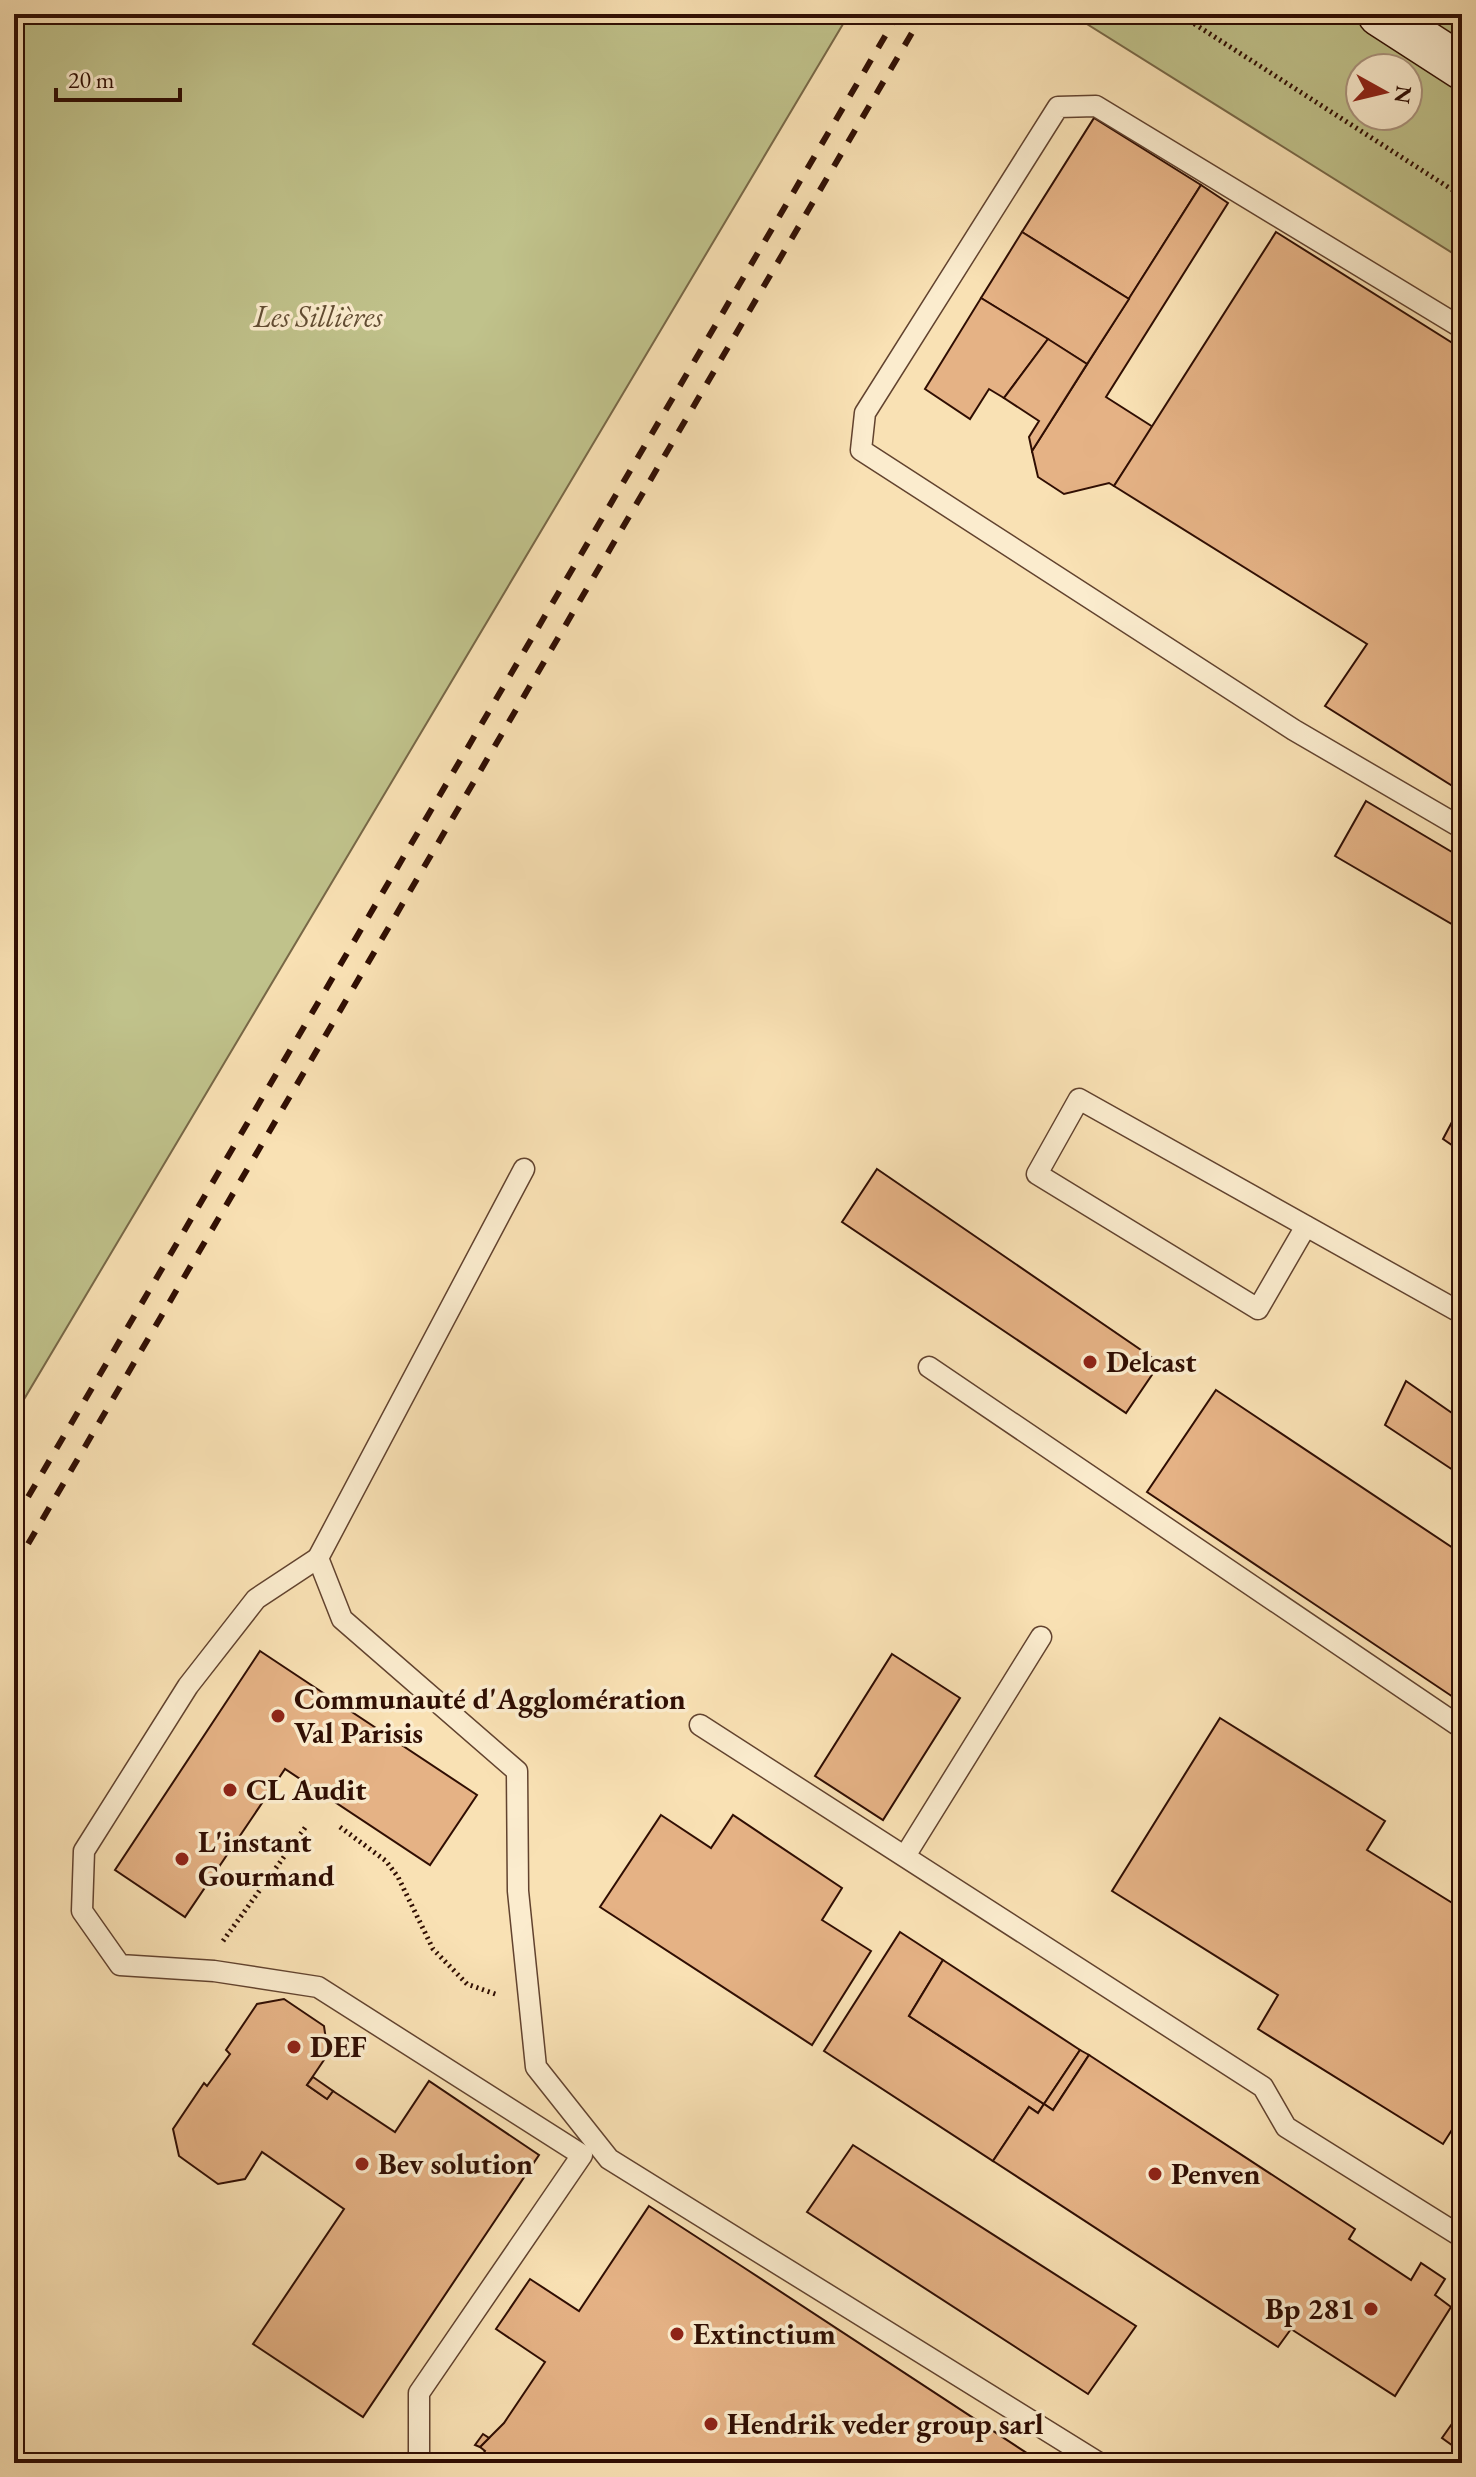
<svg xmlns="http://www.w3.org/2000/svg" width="1476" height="2477" viewBox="0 0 1476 2477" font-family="'EB Garamond',serif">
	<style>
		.green { fill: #c0c28b; stroke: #786847; stroke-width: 2; fill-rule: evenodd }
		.building { fill: #e5b285; stroke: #300e03; stroke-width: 2 }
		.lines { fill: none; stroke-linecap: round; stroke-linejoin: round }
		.service-casing { stroke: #62432f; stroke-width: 23 }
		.secondary-casing { stroke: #300e03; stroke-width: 47 }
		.path { stroke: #300e03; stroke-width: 5; stroke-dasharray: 2 4; stroke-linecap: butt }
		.service { stroke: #fbecce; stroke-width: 20 }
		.secondary { stroke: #fbecce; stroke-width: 44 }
		.rail { stroke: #300e03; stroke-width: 6; stroke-dasharray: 14 14; stroke-linecap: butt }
		.poi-dot { fill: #8f2418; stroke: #fbecce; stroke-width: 3 }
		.labels { text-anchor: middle; stroke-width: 7; stroke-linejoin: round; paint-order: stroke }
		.park-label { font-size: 30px; font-style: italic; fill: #624d33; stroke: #fbecce }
		.poi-label { font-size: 30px; font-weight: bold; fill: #300e03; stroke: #fbecce; text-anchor: start }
	</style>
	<rect width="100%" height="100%" fill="#f9e1b4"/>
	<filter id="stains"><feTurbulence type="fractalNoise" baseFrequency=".0025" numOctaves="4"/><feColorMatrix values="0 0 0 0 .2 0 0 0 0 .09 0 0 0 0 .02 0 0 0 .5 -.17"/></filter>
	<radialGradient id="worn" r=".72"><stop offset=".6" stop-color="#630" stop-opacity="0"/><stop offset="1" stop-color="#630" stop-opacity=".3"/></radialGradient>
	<!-- green -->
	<g class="green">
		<path d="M14,14H849L14,1416Z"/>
		<path d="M1071,14H1462V259ZM1360,68H1408V116H1360Z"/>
	</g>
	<!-- building -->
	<g class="building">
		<path d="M1094,118L1201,185L1129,299L1022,232Z"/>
		<path d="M1201,185L1228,203L1106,397L1153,427L1114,486L1109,483L1064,494L1038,477L1032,451Z"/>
		<path d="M1022,232L1129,299L1087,364L981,298Z"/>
		<path d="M1276,232L1462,349V792L1325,706L1367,644L1114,486Z"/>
		<path d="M981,298L1048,339L1004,398L989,389L970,419L925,389Z"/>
		<path d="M1048,339L1087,364L1032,451L1029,437L1039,421L1004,398Z"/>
		<path d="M1366,801L1462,858V930L1335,856Z"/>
		<path d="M1462,1103V1152L1443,1139Z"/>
		<path d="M877,1169L1160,1363L1126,1413L842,1222Z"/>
		<path d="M1406,1381L1462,1420V1476L1385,1425Z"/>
		<path d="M1216,1390L1462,1554V1703L1147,1492Z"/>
		<path d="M260,1651L477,1795L430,1865L285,1769L185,1917L115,1870Z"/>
		<path d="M892,1654L960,1698L883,1820L815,1776Z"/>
		<path d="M1220,1718L1385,1821L1367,1850L1462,1909V2114L1443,2144L1258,2029L1278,1995L1112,1891Z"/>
		<path d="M661,1815L711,1848L733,1815L842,1888L822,1920L871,1951L812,2045L600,1907Z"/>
		<path d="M900,1932L943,1960L909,2016L1044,2104L1038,2113L1029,2107L993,2161L824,2051Z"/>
		<path d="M943,1960L1080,2050L1044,2104L909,2016Z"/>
		<path d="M284,1999L324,2026L328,2054L307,2085L327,2099L333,2091L395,2132L429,2081L539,2155L363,2417L253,2344L344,2209L262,2152L245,2179L218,2184L179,2156L173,2129L204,2083L207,2086L230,2054L226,2050L257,2004Z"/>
		<path d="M1080,2050L1089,2055L1053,2110L1044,2104Z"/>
		<path d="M1089,2055L1355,2229L1349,2239L1411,2280L1421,2263L1445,2279L1435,2295L1451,2307L1395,2396L1291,2329L1278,2347L993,2161L1029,2107L1038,2113L1044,2104L1053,2110Z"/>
		<path d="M313,2077L333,2091L327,2099L307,2085Z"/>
		<path d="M853,2145L1136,2326L1088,2394L807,2212Z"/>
		<path d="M649,2206L746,2269L1042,2463H477L485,2451L480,2447L504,2423L545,2362L496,2329L530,2279L579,2311Z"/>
		<path d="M1456,2418L1462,2422L1460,2451L1442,2438Z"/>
		<path d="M483,2434L489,2438L480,2447L475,2445Z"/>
	</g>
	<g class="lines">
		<!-- service casing -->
		<g class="service-casing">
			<g id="service">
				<path d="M1462,328L1096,106L1058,107L865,413L861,450L1294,730L1462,828"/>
				<path d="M524,1169L318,1558L342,1619L517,1771L518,1891L536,2067L609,2159L1099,2463"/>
				<path d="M1306,1226L1258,1309L1037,1174L1079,1099L1456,1310L1462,1308"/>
				<path d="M929,1367L1462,1728"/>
				<path d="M318,1558L256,1599L188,1686L84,1851L82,1911L120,1965L214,1971L318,1987L582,2155L419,2393V2463"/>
				<path d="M700,1725L1263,2087L1286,2127L1462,2237"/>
				<path d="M905,1856L1041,1637"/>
			</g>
		</g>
		<!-- secondary casing -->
		<g class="secondary-casing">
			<path id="secondary" d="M1380,14L1462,67"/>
		</g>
		<!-- path -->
		<g class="path">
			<path d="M1179,14L1462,196"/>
			<path d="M340,1827L386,1861L398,1877L433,1949L467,1984L498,1995"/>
			<path d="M223,1941L307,1825"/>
		</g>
		<!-- service -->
		<use href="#service" class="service"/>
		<!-- secondary -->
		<use href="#secondary" class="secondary"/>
		<!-- rail -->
		<g class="rail">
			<path d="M14,1521L898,14"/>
			<path d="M14,1568L923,14"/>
		</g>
	</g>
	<!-- markers -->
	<g class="poi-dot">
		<circle cx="1090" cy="1362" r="8"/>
		<circle cx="278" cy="1716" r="8"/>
		<circle cx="230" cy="1790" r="8"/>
		<circle cx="182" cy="1859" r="8"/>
		<circle cx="294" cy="2047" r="8"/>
		<circle cx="362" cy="2164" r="8"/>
		<circle cx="1155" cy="2174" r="8"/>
		<circle cx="1371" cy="2309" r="8"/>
		<circle cx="677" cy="2334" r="8"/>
		<circle cx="711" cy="2424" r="8"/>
	</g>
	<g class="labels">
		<!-- park labels -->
		<g class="park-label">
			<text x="318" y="327">Les Sillières</text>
		</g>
		<!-- poi labels -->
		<g class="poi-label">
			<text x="1106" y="1372">Delcast</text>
			<text x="294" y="1709">Communauté d'Agglomération<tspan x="294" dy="34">Val Parisis</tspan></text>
			<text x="246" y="1800">CL Audit</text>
			<text x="198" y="1852">L'instant<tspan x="198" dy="34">Gourmand</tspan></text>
			<text x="310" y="2057">DEF</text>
			<text x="378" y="2174">Bev solution</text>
			<text x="1171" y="2184">Penven</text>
			<text x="1355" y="2319" text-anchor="end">Bp 281</text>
			<text x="693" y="2344">Extinctium</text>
			<text x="727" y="2434">Hendrik veder group sarl</text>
		</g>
	</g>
	<!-- margin -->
	<rect width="1476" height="2477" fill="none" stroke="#f9e1b4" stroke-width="48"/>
	<rect x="16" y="16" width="1444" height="2445" fill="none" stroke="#300e03" stroke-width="4"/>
	<rect x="24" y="24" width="1428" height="2429" fill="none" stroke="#300e03" stroke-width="2"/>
	<!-- north arrow -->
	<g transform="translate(1384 92) rotate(98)"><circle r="38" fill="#fbecce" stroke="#aa937d" stroke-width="2"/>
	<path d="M0-6L14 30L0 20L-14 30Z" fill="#8f2418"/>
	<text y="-12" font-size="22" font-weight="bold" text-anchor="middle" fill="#300e03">N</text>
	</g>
	<!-- scale -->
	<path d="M56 88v12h124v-12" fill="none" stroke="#300e03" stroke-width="4"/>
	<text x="68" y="88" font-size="24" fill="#300e03" stroke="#fbecce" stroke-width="6" paint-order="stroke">20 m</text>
	<rect width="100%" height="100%" filter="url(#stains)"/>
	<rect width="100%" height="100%" fill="url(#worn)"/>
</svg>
